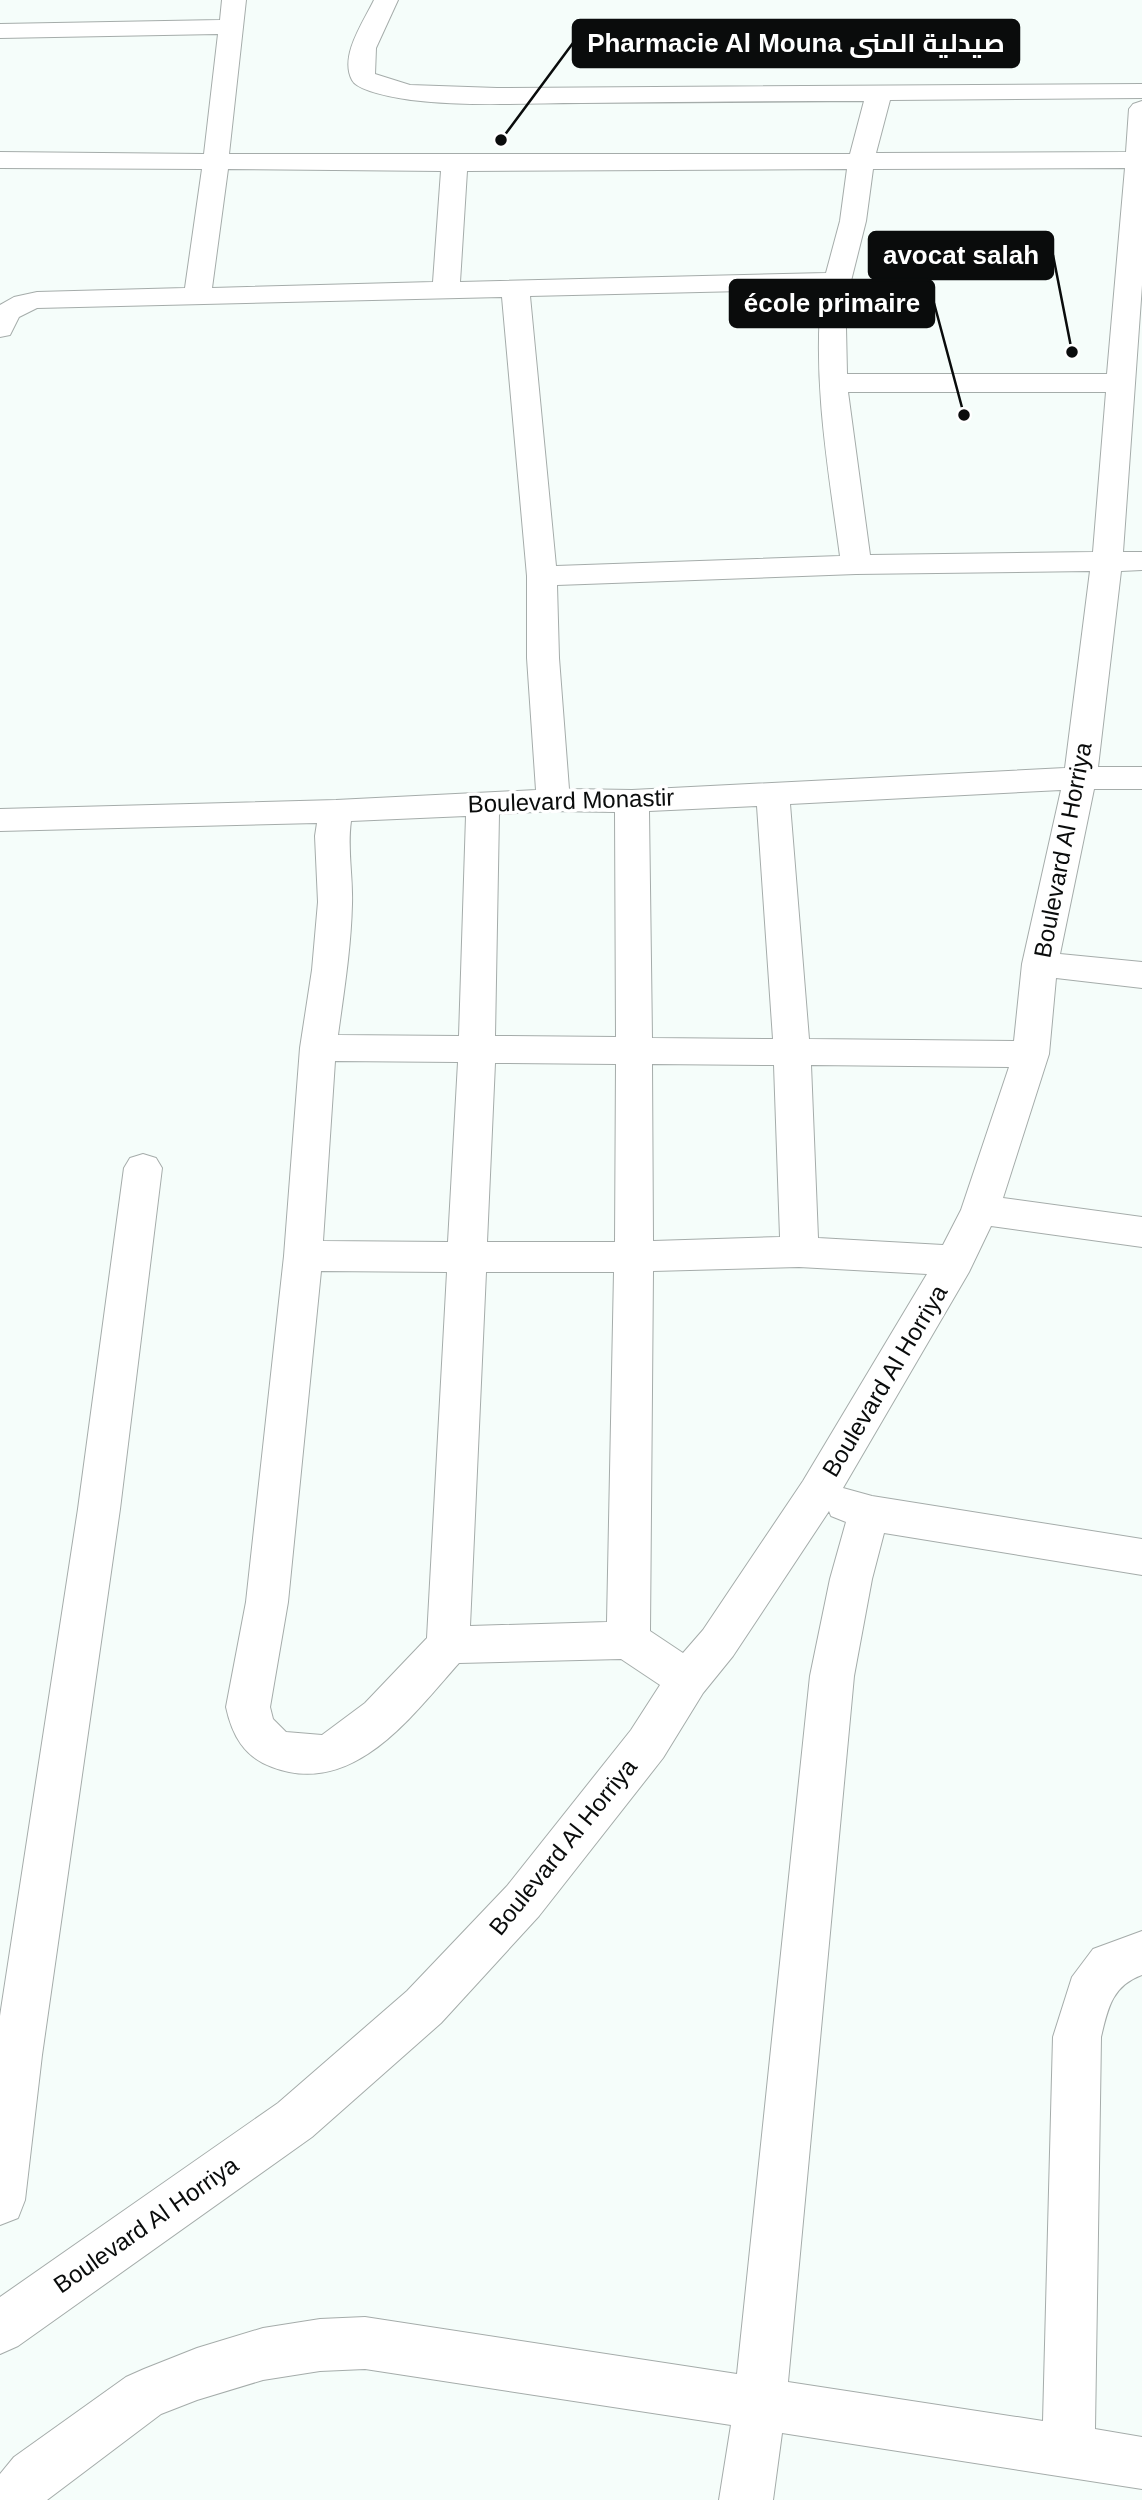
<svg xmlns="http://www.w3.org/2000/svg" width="1142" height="2500" viewBox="0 0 1142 2500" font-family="Arial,Cairo,sans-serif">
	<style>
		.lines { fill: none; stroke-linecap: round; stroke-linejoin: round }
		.street-casing { stroke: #a5acaa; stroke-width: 2 }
		.street { fill: #fff; fill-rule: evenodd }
		.labels { text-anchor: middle; stroke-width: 7; stroke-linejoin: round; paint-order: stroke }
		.street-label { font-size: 24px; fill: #0a0c0c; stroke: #fff }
		.leader { fill: none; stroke: #0a0c0c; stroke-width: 2.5 }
		.callout-dot { fill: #0a0c0c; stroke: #fff; stroke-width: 2.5 }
		.callout { fill: #0a0c0c; stroke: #0a0c0c; stroke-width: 2.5 }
		.callout-label { font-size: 26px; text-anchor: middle; font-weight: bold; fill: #fff }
	</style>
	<rect width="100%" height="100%" fill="#f5fdfa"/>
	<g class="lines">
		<!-- street casing -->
		<g class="street-casing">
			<g id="street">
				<path d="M222,0H246L229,154H850L864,101C770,101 676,102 582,103C525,103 467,107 411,100C398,98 358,92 352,80C339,56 364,21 374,0H398L376,48L375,74L410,85L497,88L1142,84V98L890,100L876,153L1126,152L1129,109L1133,104L1142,101V285L1123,552H1142V570L1121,571L1098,767H1142V789H1094L1060,954L1142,962V988L1056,978L1049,1054L1003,1198L1142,1217V1247L991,1226L969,1272L843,1488L872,1496L1142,1539V1575L884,1533L872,1579L854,1676L788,2382L1043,2421L1053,2037L1072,1977L1093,1949L1142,1931V1975C1112,1986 1108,2008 1101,2037L1095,2429L1142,2437V2489L782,2433L773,2500H719L731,2425L365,2369L320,2371L263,2380L197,2400L161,2414L47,2500H0V2474L14,2457L126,2377L144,2369L197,2348L263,2328L320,2319L365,2317L737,2374L810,1676L830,1579L846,1522L831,1516L829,1511L733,1656L703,1693L663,1758L539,1916L441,2023L312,2137L18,2346L0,2354V2297L278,2103L407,1991L507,1886L631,1730L660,1685L621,1659L459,1663C411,1717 353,1798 272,1767C244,1757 232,1735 226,1707L246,1602L284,1256L300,1048L312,970L318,902L315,836L317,823L0,831V809L336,800L536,790L527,658V576L502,297L37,308L19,317L10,335L0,337V305L14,297L37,292L185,288L202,169L0,168V152L204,154L218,34L0,38V24L220,20ZM1125,168L1107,374H847L846,328L851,281L866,221L873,169ZM228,169L441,171L433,282L212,288ZM847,169L840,221L826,273L460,282L467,171ZM822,289C812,379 828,467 840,556L556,566L530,296ZM848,392H1106L1093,552L870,555ZM1090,571L1065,768L632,790L569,789L559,658L557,585L856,574ZM1061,790L1022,964L1014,1041L809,1039L790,804ZM757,806L773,1039L652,1038L649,811ZM553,811L615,812L616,1037L495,1036L499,814ZM466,816L459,1036L338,1035C344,991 351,948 352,904C353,876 347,849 351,821ZM335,1061L458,1062L448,1242L323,1241ZM495,1063L616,1064L615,1242H487ZM652,1064L774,1065L780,1237L653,1241ZM811,1065L1009,1067L961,1210L943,1245L818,1238ZM799,1267L927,1274L803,1481L703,1630L683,1653L650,1631L653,1271ZM321,1271L447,1272L427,1638L365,1703L322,1735L286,1732L273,1719L270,1707L288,1602ZM486,1272H614L607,1622L470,1626Z"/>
				<path d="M143,1154L156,1158L162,1168L120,1509L42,2055L25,2200L18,2218L0,2225V2016L78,1509L124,1168L130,1158Z"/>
			</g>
		</g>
		<!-- street -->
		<use href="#street" class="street"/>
	</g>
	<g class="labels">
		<!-- street labels -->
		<g class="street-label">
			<text transform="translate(571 801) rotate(-2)" y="8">Boulevard Monastir</text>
			<text transform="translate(1063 850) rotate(-79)" y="8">Boulevard Al Horriya</text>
			<text transform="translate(885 1381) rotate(-59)" y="8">Boulevard Al Horriya</text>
			<text transform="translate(563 1847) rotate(-51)" y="8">Boulevard Al Horriya</text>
			<text transform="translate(146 2225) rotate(-35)" y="8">Boulevard Al Horriya</text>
		</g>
	</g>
	<!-- callouts -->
	<path class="leader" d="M501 140L573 43M1072 352L1053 255M964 415L934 303"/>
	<g class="callout-dot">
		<circle cx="501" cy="140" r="7"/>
		<circle cx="1072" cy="352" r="7"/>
		<circle cx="964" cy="415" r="7"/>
	</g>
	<g class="callout">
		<rect x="573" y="20" width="446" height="47" rx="7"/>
		<rect x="869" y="232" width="184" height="47" rx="7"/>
		<rect x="730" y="280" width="204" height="47" rx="7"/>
	</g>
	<g class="callout-label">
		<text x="796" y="52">Pharmacie Al Mouna صيدلية المنى</text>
		<text x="961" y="264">avocat salah</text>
		<text x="832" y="312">école primaire</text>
	</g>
</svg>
